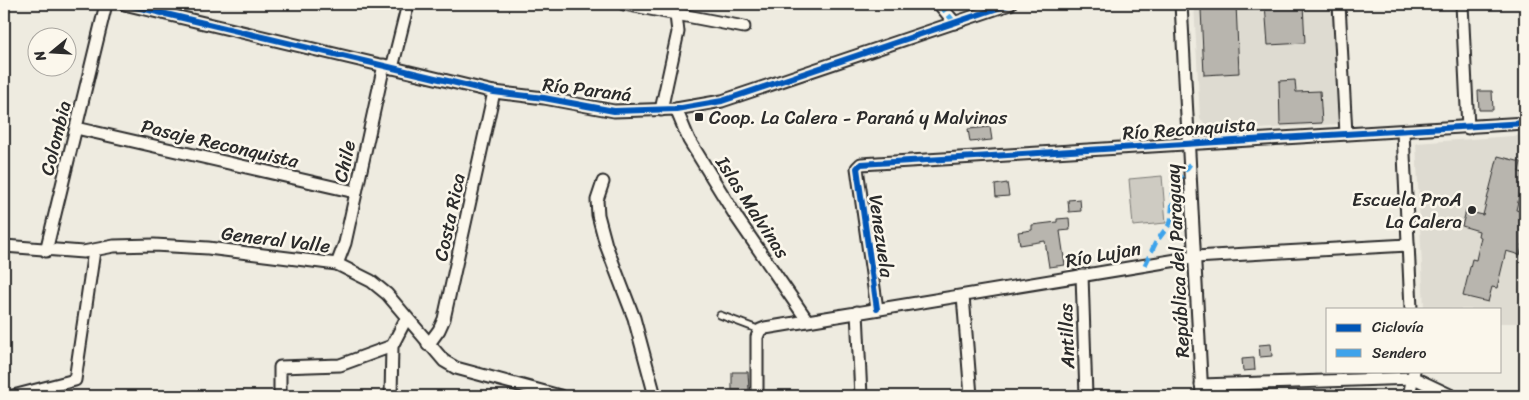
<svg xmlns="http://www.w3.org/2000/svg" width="1529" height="400" viewBox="0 0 1529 400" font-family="Sriracha,sans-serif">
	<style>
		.built { fill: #dedbd1 }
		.green { fill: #cecbc2; stroke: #7c7b76 }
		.building { fill: #b8b5ae; stroke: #2b2b2b }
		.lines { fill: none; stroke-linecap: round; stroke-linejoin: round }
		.lane-casing { stroke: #2b2b2b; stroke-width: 9 }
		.street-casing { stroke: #2b2b2b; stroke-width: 15 }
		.lane { stroke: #fbf7ec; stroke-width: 5.5 }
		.street { stroke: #fbf7ec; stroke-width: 11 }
		.quiet { stroke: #3ea3eb; stroke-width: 5; stroke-dasharray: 10 5; stroke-linecap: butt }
		.cycleway-casing { stroke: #fbf7ec; stroke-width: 9 }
		.cycleway { stroke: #0057b8; stroke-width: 6 }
		.poi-dot { fill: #2b2b2b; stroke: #fbf7ec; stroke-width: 2 }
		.labels { text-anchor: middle; stroke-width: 5; stroke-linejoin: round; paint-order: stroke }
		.street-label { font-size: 19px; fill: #2b2b2b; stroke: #fbf7ec }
		.poi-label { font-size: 19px; fill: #2b2b2b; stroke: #fbf7ec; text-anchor: start }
	</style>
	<rect width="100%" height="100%" fill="#eeebe0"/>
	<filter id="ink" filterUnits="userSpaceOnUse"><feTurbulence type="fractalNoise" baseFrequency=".02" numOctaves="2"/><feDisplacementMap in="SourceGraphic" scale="10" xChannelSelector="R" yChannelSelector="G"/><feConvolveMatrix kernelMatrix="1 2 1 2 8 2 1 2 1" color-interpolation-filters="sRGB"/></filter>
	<g filter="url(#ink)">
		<!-- built -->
		<g class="built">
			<path d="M1194,4H1333L1338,124L1212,132L1200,119Z"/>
			<path d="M1525,135V323H1500V309H1424L1416,143Z"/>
		</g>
		<!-- green -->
		<path class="green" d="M1162,176L1166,223L1133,226L1129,179Z"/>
		<!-- building -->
		<g class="building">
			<path d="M1212,4H1236L1239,73L1204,75L1201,9L1212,8Z"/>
			<path d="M1265,4H1303L1305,43L1268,45Z"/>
			<path d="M1295,80L1296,92L1320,91L1322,123L1280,125L1279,81Z"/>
			<path d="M1478,91H1492L1493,110H1479Z"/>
			<path d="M990,127L992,140L970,142L968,129Z"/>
			<path d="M1498,156L1521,162L1519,172L1525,173L1516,210L1525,212V245L1523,244L1520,255L1506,251L1497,288L1492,287L1488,302L1463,296L1472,259L1476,260L1481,237L1478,236L1479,231L1462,226L1466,211L1483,215Z"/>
			<path d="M1007,183L1009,196L996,197L995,185Z"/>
			<path d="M1080,199L1081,211L1069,212L1068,200Z"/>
			<path d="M1069,218L1070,230L1060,231L1065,265L1049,267L1045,241L1020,245L1018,232L1032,230V225L1057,222V219Z"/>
			<path d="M1271,344L1272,356L1260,357L1259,345Z"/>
			<path d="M1254,358L1255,370L1243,371L1242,359Z"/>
			<path d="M732,372H748L749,390H732Z"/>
		</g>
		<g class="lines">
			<!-- lane casing -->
			<g class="lane-casing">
				<path id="lane" d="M720,315L760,330"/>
			</g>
			<!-- street casing -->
			<g class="street-casing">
				<g id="street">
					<path d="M124,4L494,92L544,98L614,111L676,109L722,101L1010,4"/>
					<path d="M624,4L744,27"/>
					<path d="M939,4L955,23"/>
					<path d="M1181,4L1202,396"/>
					<path d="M1339,4L1346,134"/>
					<path d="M1462,4L1468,128"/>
					<path d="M392,68L408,4"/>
					<path d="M676,109L689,140L737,218L807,320"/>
					<path d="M661,110L678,32L676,15"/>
					<path d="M76,128L355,192"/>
					<path d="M1403,132L1411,309"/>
					<path d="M603,182L597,200L598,215L606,245L634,318L655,396"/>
					<path d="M4,246L83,252L114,246L154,245L208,248L337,264L371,281L387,294L444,361L456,368L560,396"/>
					<path d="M46,251L106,4"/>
					<path d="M337,264L345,243L384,65"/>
					<path d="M1082,275L1086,396"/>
					<path d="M963,296L971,396"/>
					<path d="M877,309L857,168L861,164L1525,123"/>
					<path d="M857,312L861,396"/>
					<path d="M428,345L439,330L444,319L494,92"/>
					<path d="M1201,385L1414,378L1452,396"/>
					<path d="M13,396L75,380L94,251"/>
					<path d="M280,396V367L340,365L392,346"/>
					<path d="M391,396L392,346L406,319"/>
					<path d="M757,396V337L760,330L765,328L1195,257L1408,245"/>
					<path d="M1409,396L1414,371"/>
				</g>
			</g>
			<!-- lane -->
			<use href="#lane" class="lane"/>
			<!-- street -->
			<use href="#street" class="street"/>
			<!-- quiet -->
			<g class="quiet">
				<path d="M939,4L955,23"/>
				<path d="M1145,265L1156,242L1171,222L1174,186L1190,164"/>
			</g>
			<!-- cycleway casing -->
			<g class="cycleway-casing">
				<g id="cycleway">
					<path d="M124,4L494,92L544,98L614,111L676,109L722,101L1010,4"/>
					<path d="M877,309L857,168L861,164L1525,123"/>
				</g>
			</g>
			<!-- cycleway -->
			<use href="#cycleway" class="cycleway"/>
		</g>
	</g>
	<!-- markers -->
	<g class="poi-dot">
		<rect x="694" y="112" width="10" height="10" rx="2.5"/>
		<circle cx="1472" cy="210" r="5"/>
	</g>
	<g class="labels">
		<!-- street labels -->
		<g class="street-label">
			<text transform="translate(587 89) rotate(7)" y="7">Río Paraná</text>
			<text transform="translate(1189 128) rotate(-4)" y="7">Río Reconquista</text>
			<text transform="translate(55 138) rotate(-76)" y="7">Colombia</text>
			<text transform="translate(220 143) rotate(13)" y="7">Pasaje Reconquista</text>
			<text transform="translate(344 161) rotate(-77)" y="7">Chile</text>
			<text transform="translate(753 207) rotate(57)" y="7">Islas Malvinas</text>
			<text transform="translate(449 217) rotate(-78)" y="7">Costa Rica</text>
			<text transform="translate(882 236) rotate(82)" y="7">Venezuela</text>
			<text transform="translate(276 239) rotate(7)" y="7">General Valle</text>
			<text transform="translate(1103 254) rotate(-10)" y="7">Río Lujan</text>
			<text transform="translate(1177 261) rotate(-93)" y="7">República del Paraguay</text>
			<text transform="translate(1066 336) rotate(-92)" y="7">Antillas</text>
		</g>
		<!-- poi labels -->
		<g class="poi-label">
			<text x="709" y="124">Coop. La Calera - Paraná y Malvinas</text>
			<text x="1462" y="206" text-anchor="end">Escuela ProA<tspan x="1462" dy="22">La Calera</tspan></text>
		</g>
	</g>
	<!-- margin -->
	<rect width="1529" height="400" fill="none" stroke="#fbf7ec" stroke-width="20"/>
	<rect x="10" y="10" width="1509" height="380" fill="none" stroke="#2b2b2b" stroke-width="2" filter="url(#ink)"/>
	<!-- legend -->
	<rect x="1326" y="308" width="175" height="65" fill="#fbf7ec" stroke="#a8a59f"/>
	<rect x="1336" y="324" width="25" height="8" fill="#0057b8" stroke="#a8a59f"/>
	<text x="1372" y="332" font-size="15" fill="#2b2b2b">Ciclovía</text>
	<rect x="1336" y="349" width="25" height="8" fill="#3ea3eb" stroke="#a8a59f"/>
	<text x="1372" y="358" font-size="15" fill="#2b2b2b">Sendero</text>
	<!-- north arrow -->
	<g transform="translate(52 52) rotate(252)"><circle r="24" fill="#fbf7ec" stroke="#a8a59f"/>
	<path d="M0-4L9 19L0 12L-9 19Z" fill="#2b2b2b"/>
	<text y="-8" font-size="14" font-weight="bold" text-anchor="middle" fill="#2b2b2b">N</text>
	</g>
</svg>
